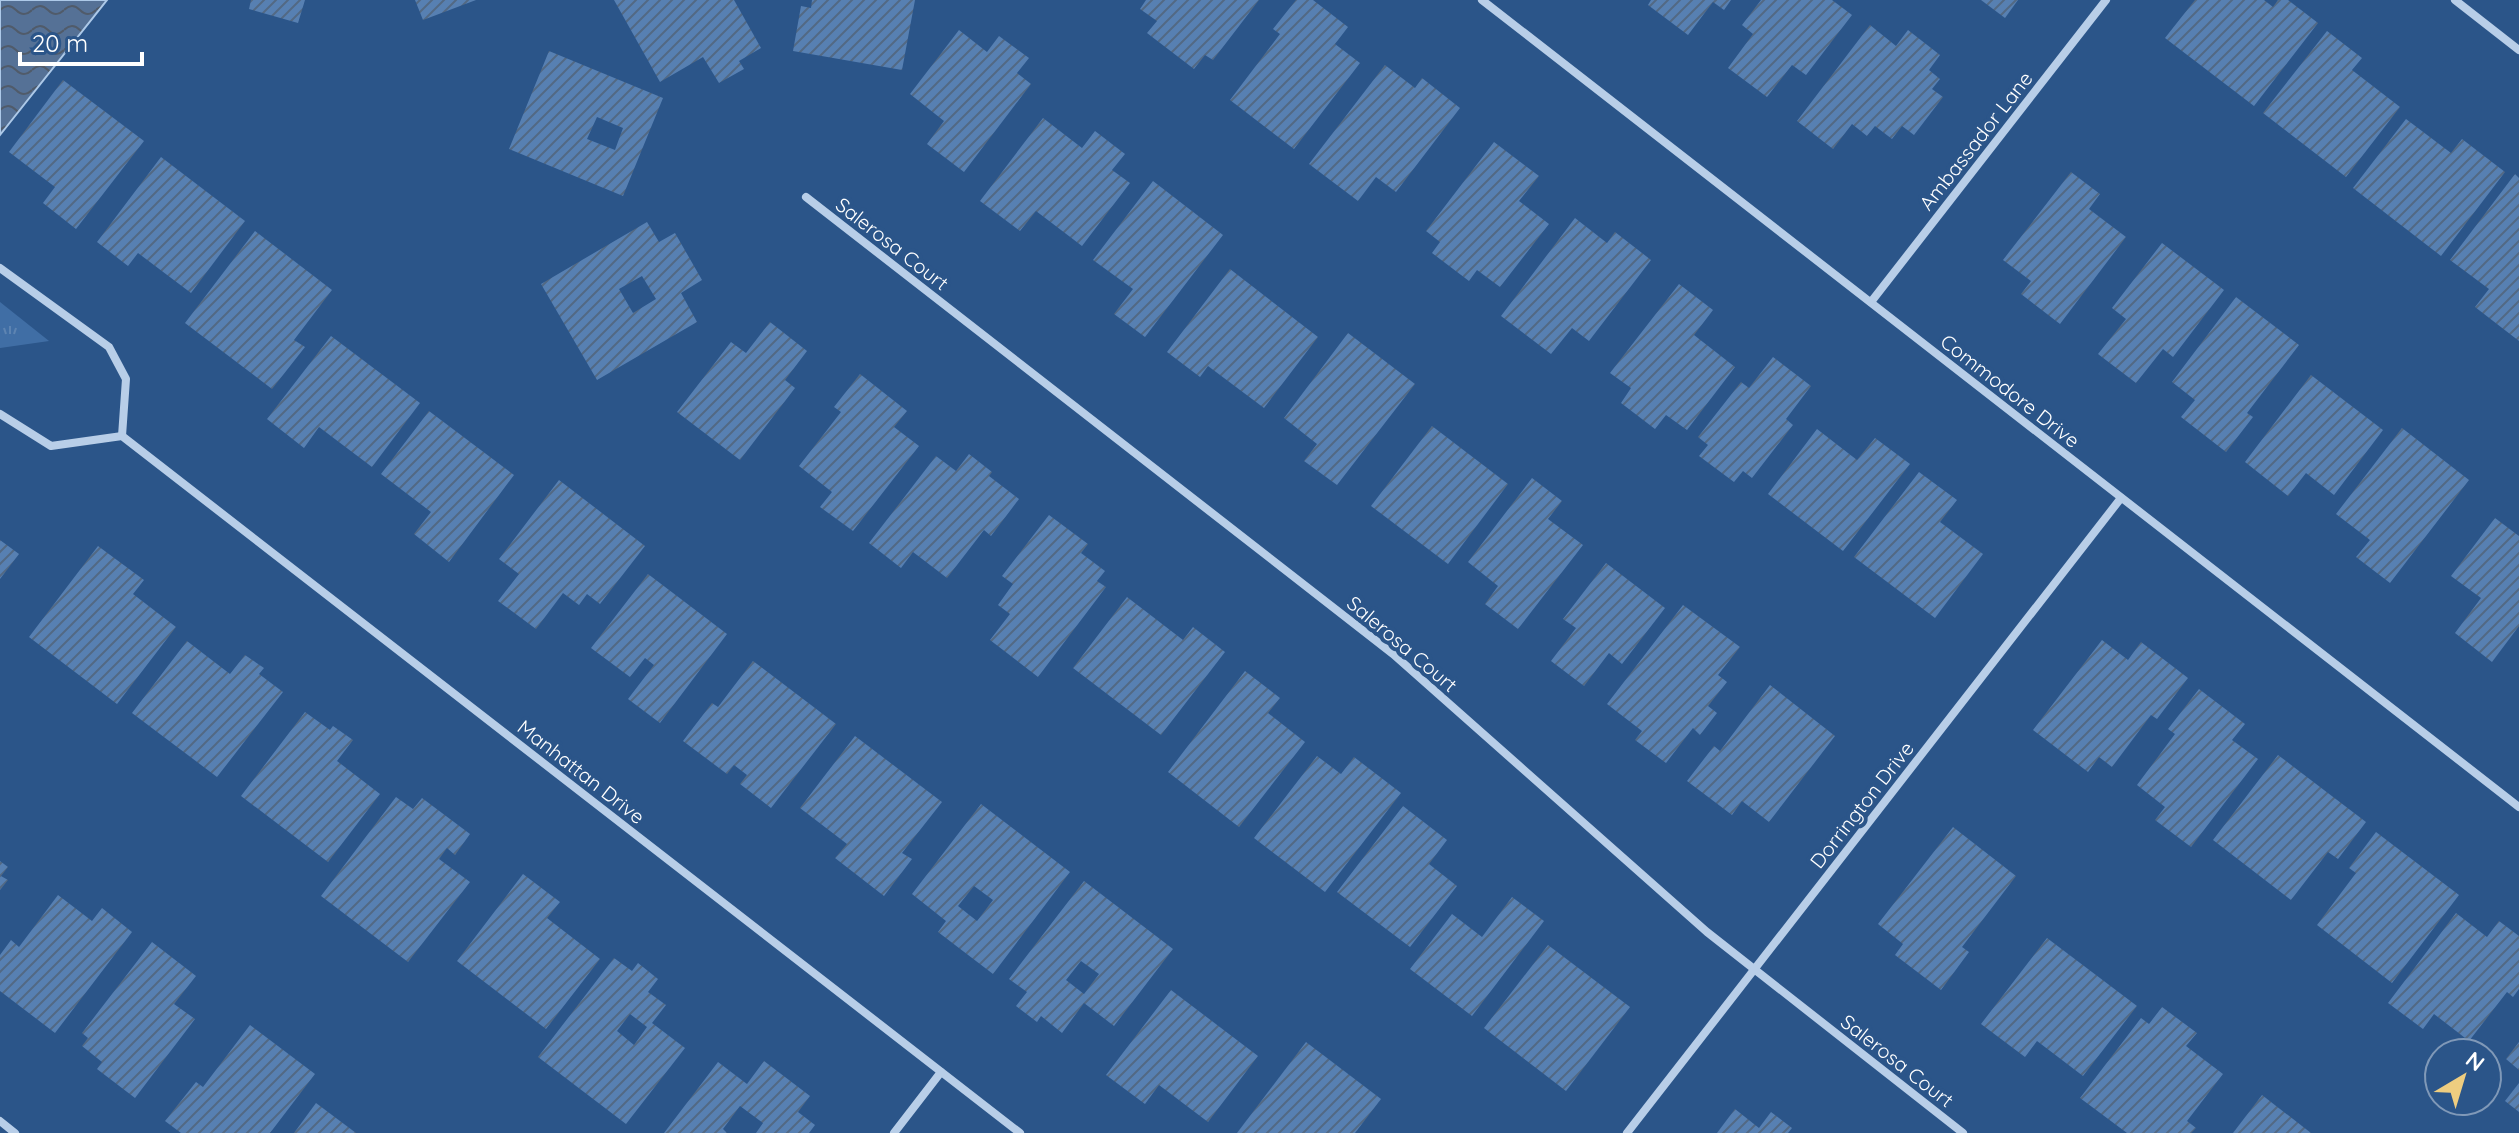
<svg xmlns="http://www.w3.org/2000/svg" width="2519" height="1133" viewBox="0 0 2519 1133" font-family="Quicksand,sans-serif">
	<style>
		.grass { fill: url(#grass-tufts) }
		.water { fill: url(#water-waves); stroke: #adc9e8; stroke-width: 2 }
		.building { fill: url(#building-hatch); fill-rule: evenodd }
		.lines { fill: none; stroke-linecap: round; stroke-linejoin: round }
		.street { stroke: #b8cee8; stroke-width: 8 }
		.labels { text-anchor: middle; stroke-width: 8; stroke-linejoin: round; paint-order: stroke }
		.street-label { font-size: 20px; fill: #fff; stroke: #2b5589 }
	</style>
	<defs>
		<pattern id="grass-tufts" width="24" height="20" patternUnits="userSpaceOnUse" patternTransform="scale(2)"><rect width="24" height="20" fill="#406ea5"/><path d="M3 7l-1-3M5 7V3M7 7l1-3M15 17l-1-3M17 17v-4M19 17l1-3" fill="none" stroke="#5d84b2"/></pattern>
		<pattern id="water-waves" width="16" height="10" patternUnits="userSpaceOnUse" patternTransform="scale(2)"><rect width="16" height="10" fill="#557196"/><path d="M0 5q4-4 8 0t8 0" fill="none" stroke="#505b6a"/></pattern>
		<pattern id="building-hatch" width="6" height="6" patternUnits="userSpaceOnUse" patternTransform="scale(2)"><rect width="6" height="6" fill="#5780b2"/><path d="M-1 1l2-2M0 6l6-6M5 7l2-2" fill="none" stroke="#526984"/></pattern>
	</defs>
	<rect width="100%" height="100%" fill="#2b5589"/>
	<!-- grass -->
	<path class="grass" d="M0,302L49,341L0,348Z"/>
	<!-- water -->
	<path class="water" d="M0,0H107L0,135Z"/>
	<!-- building -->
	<g class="building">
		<path d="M251,0H305L298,23L249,9Z"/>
		<path d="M415,0H476L423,20Z"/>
		<path d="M614,0H734L761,48L739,61L744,69L719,83L703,57L660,82Z"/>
		<path d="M812,0H915L902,70L793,51L801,6L811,8Z"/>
		<path d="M1146,0H1259L1213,60L1205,55L1194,69L1147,33L1157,21L1140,9Z"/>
		<path d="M1296,0H1313L1348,27L1335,44L1360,63L1294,149L1230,100L1280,34L1273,29Z"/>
		<path d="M1651,0H1731L1724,10L1713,2L1688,35L1648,5Z"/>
		<path d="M1761,0H1832L1852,15L1806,75L1792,65L1767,97L1728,68L1753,34L1742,25Z"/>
		<path d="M1981,0H2018L2005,18Z"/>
		<path d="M2195,0H2264L2273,7L2278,0H2288L2318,23L2254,106L2165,38Z"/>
		<path d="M1870,25L1896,46L1908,30L1940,55L1929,70L1940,79L1932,89L1943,97L1914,135L1902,126L1892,139L1875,126L1867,136L1852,124L1833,149L1797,121Z"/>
		<path d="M959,30L987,52L999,36L1029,58L1017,73L1031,84L964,172L927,144L944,121L910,94Z"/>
		<path d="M2327,31L2362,58L2352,70L2400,107L2346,177L2263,113Z"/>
		<path d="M549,51L663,98L623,196L509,149ZM597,117L623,128L615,150L587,139Z"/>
		<path d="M1385,65L1415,88L1422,78L1460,108L1396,192L1376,177L1358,201L1309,164Z"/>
		<path d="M63,80L144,141L76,229L43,203L55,187L9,152Z"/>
		<path d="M1043,118L1082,148L1095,131L1125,154L1112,170L1130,183L1082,246L1036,211L1020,231L980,201Z"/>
		<path d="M2406,119L2451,153L2462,139L2505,172L2441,256L2353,188Z"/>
		<path d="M1494,142L1539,176L1519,201L1549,224L1500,287L1477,270L1469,281L1432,253L1440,242L1426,231Z"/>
		<path d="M161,157L245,221L191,293L138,253L128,266L97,242Z"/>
		<path d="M2071,172L2100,194L2089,209L2126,237L2060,324L2021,294L2031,281L2003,260Z"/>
		<path d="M2515,174L2519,178V341L2475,307L2489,289L2450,260Z"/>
		<path d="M1153,181L1223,235L1145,337L1114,314L1133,289L1093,260Z"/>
		<path d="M1575,218L1607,243L1615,232L1651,260L1589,341L1572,328L1551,354L1501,316Z"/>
		<path d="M647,222L659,242L675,233L702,280L681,293L697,322L597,380L541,284ZM642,276L656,299L633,313L619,289Z"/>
		<path d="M255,231L332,290L294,340L305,347L272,389L185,323Z"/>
		<path d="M2162,243L2224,290L2173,357L2163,349L2136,383L2098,354L2126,319L2112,308Z"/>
		<path d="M1230,269L1318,337L1264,408L1208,366L1200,377L1167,352Z"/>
		<path d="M1679,284L1713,310L1694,335L1735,367L1687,430L1666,415L1655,429L1621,403L1631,388L1610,373Z"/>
		<path d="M2236,297L2299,345L2247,413L2253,417L2226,452L2181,417L2195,400L2172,382Z"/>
		<path d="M770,322L807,351L785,380L795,388L740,460L677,412L731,342L746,353Z"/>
		<path d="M1348,333L1415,384L1337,485L1304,461L1317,444L1284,418Z"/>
		<path d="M331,336L420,403L372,467L319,427L304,448L267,419Z"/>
		<path d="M1773,357L1811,386L1786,419L1793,425L1752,478L1743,471L1734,482L1699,456L1708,445L1698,437L1741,382L1749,388Z"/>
		<path d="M860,374L907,411L894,427L919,446L853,531L820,507L832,492L799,466L841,412L834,407Z"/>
		<path d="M2311,375L2383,430L2334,495L2306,473L2288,496L2245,462Z"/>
		<path d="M429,411L514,475L449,562L414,534L431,512L381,474Z"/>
		<path d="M1432,426L1508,484L1448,564L1371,506Z"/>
		<path d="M2402,428L2469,480L2390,583L2356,557L2370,540L2336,514Z"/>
		<path d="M1817,429L1857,460L1875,438L1910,464L1843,551L1768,494Z"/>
		<path d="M969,454L992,472L989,476L1019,499L991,536L984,530L947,578L913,552L901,568L869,543L936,456L956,471Z"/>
		<path d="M1919,472L1957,500L1940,522L1983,554L1935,618L1854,557Z"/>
		<path d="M1532,478L1562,501L1548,519L1583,545L1518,629L1485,604L1498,586L1468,562Z"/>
		<path d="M559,480L645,546L600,604L587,594L579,605L563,593L536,629L498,601L519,574L499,559Z"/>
		<path d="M1049,515L1088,544L1081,553L1105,571L1097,581L1106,587L1038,677L990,640L1010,614L998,605L1013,584L1002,576Z"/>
		<path d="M2495,518L2519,536V626L2492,662L2455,633L2481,598L2451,576Z"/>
		<path d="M0,540L19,554L0,579Z"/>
		<path d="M98,546L144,580L133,594L176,627L117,704L29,637Z"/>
		<path d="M1606,563L1665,608L1622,664L1609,653L1584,686L1551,661L1576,628L1563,619Z"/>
		<path d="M648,574L727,634L660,723L628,699L654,665L645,658L630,677L591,648Z"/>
		<path d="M1127,597L1183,640L1193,627L1225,652L1161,735L1073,668Z"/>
		<path d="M1683,605L1740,647L1718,675L1727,682L1708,706L1717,713L1700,735L1693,728L1666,763L1635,740L1642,731L1607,704Z"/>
		<path d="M2102,640L2128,660L2141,642L2188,678L2157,719L2151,715L2112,767L2099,757L2088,772L2033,730Z"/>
		<path d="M187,641L230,674L245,655L264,668L259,674L283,692L217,777L132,713Z"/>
		<path d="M753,661L836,724L771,808L740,784L747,775L734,765L727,774L683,741L712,703L718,707Z"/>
		<path d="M1245,671L1280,698L1268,713L1305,742L1239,827L1168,772Z"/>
		<path d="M1770,685L1835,736L1769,822L1742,801L1732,815L1687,781L1714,746L1720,751Z"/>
		<path d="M2199,689L2245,724L2232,740L2258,759L2191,847L2155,820L2165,807L2137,785L2175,734L2168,729Z"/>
		<path d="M305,712L330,730L333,726L353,740L337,761L380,794L328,862L241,796Z"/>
		<path d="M855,736L942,802L902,853L912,859L884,896L835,858L847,844L800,808Z"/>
		<path d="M2278,755L2366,822L2338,859L2328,852L2291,900L2213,840Z"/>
		<path d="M1317,756L1341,774L1354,757L1401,793L1325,892L1254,838Z"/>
		<path d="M396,797L413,809L422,798L470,834L455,855L447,848L439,859L470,882L408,962L321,896Z"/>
		<path d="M981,804L1070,872L993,974L938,932L946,921L912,894ZM974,886L993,900L977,921L958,906Z"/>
		<path d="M1403,806L1447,840L1429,864L1457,886L1410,947L1337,892Z"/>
		<path d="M1953,827L2016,876L1962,947L1969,952L1941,990L1895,955L1903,944L1878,924Z"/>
		<path d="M2376,832L2459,895L2392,983L2317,925L2356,873L2349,868Z"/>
		<path d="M0,861L8,867L1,876L8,880L0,890Z"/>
		<path d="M523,874L560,902L547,918L600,959L546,1029L457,961Z"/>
		<path d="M1084,881L1173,949L1114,1026L1084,1003L1062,1033L1041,1016L1037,1022L1016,1006L1027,992L1009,979ZM1081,961L1099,974L1084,994L1066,980Z"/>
		<path d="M58,895L92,921L102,908L132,932L55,1033L0,991V955L11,940L19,947Z"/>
		<path d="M1512,897L1544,921L1472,1016L1410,969L1452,914L1482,937Z"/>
		<path d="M2456,913L2487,937L2499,921L2519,936V989L2513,997L2507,992L2469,1041L2434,1014L2423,1029L2388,1003Z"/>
		<path d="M2047,938L2137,1006L2083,1076L2037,1041L2025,1057L1981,1024Z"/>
		<path d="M152,942L196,976L174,1004L195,1019L135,1098L97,1069L102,1062L82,1046L88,1038L82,1033Z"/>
		<path d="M1548,945L1630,1007L1566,1091L1484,1028Z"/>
		<path d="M614,958L632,971L638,963L658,979L648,992L666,1005L652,1023L685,1048L626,1124L538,1057ZM630,1014L647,1027L634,1045L617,1031Z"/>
		<path d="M1171,990L1258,1056L1208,1122L1159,1085L1145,1104L1106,1075Z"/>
		<path d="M2162,1007L2197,1033L2186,1046L2223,1074L2187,1121L2196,1128L2191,1133H2127L2080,1098L2141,1018L2149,1024Z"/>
		<path d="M250,1025L315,1074L270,1133H181L165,1121L196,1082L203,1087Z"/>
		<path d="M1306,1042L1381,1099L1355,1133H1237Z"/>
		<path d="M2519,1042V1070L2506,1059Z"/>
		<path d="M764,1061L810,1096L798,1112L815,1125L809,1133H756L763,1123L740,1106L723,1129L727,1133H664L718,1062L747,1084Z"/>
		<path d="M2519,1083V1112L2505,1101Z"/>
		<path d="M2262,1095L2311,1133H2233Z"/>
		<path d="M316,1103L356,1133H294Z"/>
		<path d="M1735,1109L1759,1128L1771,1112L1792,1128L1788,1133H1717Z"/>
	</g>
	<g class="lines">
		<!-- street -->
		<g class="street">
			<path d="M1482,0L2519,807"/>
			<path d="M2455,0L2519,50"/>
			<path d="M806,197L1393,654L1707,932L1963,1133"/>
			<path d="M0,268L109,347L126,379L122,436"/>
			<path d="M1871,302L2106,0"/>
			<path d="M0,414L51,446L122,436L1020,1133"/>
			<path d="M0,1121L15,1133"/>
			<path d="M894,1133L941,1072"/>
			<path d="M1627,1133L2121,498"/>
		</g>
	</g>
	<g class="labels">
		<!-- street labels -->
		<g class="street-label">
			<text transform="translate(1976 141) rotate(-52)" y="7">Ambassador Lane</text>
			<text transform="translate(892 244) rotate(38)" y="7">Salerosa Court</text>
			<text transform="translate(2010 391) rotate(38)" y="7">Commodore Drive</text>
			<text transform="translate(1402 644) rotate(40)" y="7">Salerosa Court</text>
			<text transform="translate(581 772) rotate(38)" y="7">Manhattan Drive</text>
			<text transform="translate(1862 805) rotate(-52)" y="7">Dorrington Drive</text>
			<text transform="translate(1897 1061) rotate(38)" y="7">Salerosa Court</text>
		</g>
	</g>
	<!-- north arrow -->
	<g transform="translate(2463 1077) rotate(38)"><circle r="38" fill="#2b5589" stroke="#8099b8" stroke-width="2"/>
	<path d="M0-6L14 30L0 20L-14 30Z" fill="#eecd80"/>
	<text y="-12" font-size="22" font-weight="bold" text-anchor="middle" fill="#ffffff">N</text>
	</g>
	<!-- scale -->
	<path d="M20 52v12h122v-12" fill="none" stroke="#ffffff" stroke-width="4"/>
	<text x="32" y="52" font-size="24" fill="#ffffff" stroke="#2b5589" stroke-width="6" paint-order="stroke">20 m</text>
</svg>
